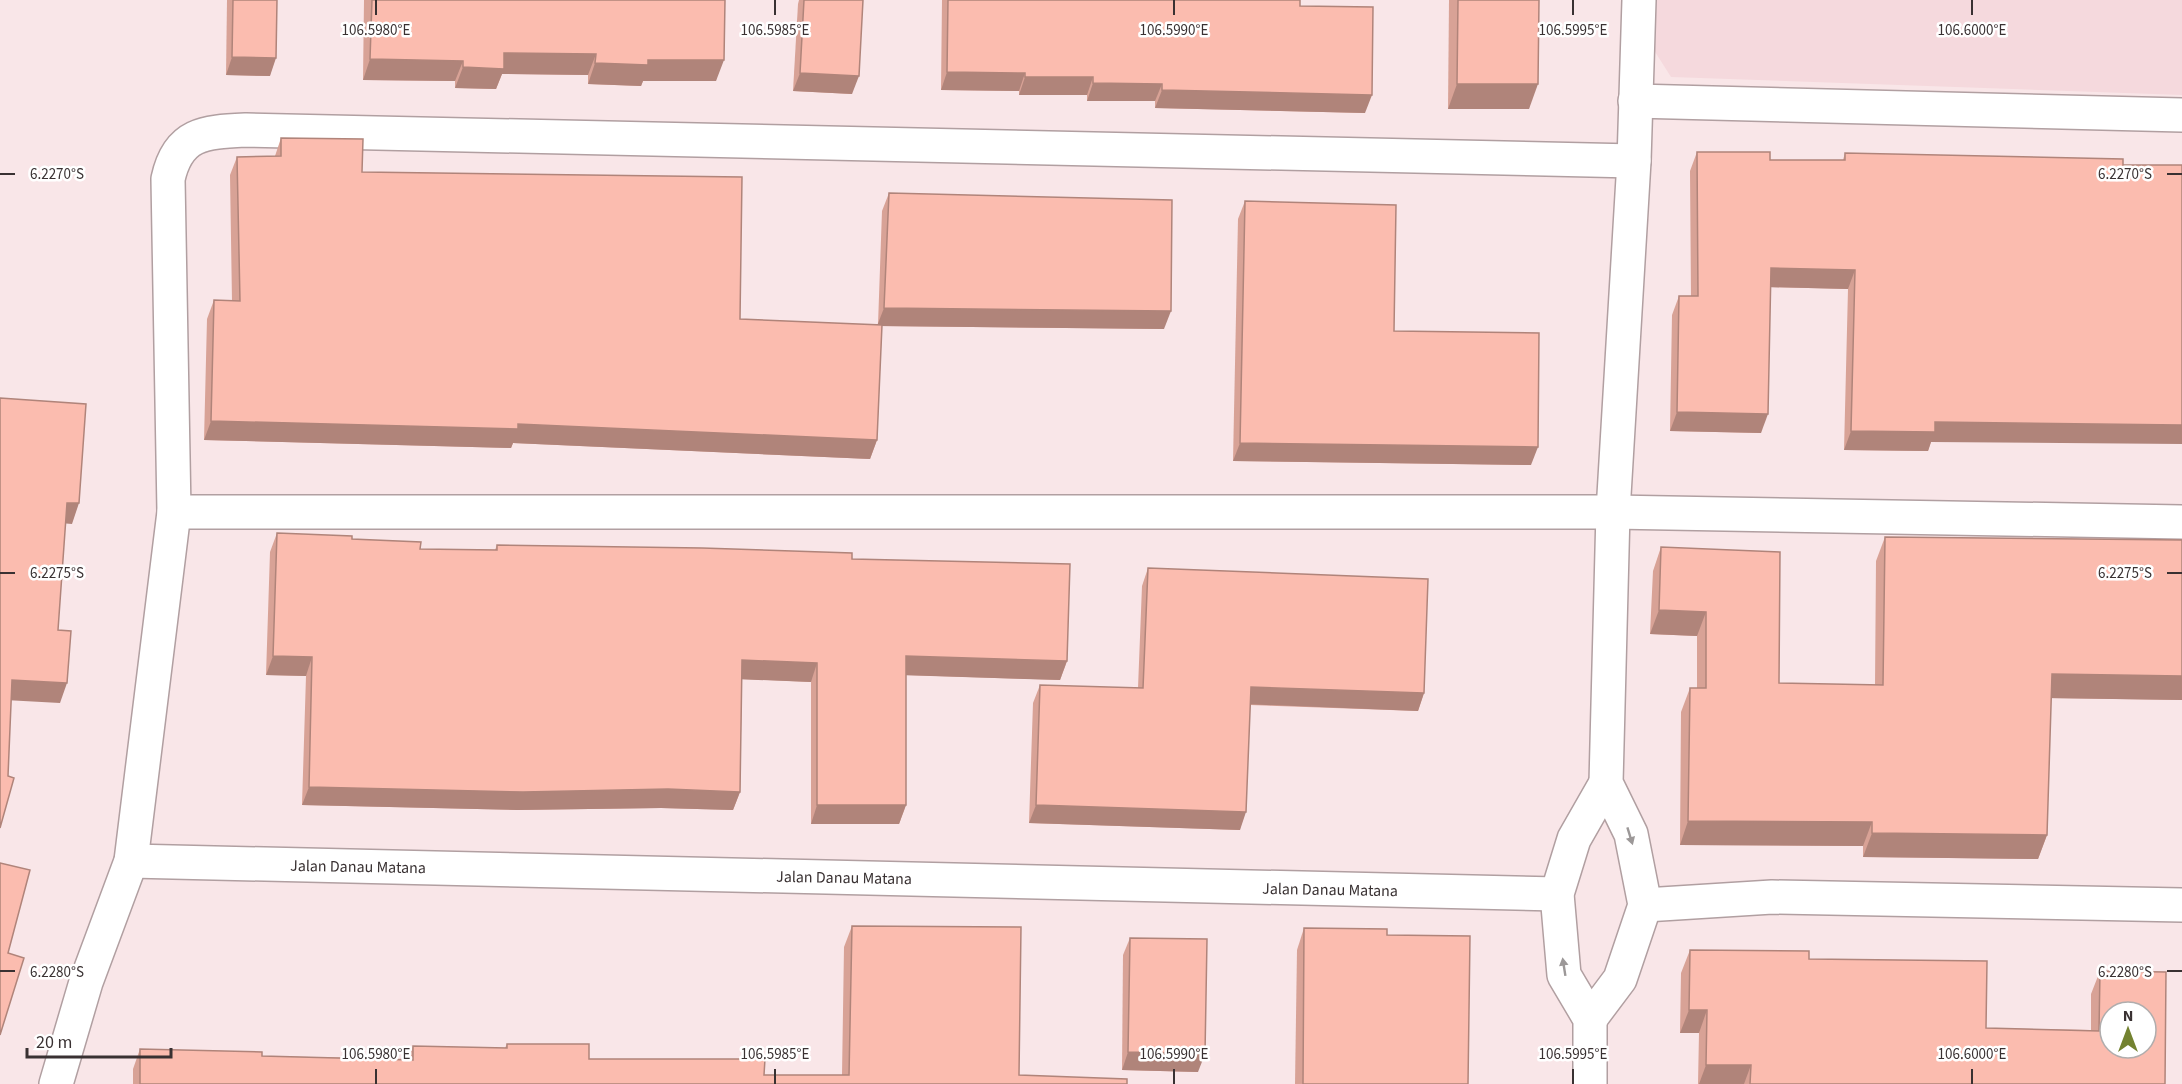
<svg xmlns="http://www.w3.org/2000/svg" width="2182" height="1084" viewBox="0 0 2182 1084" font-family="'Source Sans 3',sans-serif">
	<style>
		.built { fill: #f5d9dd }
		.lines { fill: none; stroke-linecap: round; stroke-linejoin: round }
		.minor-casing { stroke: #b19fa1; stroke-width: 36 }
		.minor { stroke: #fff; stroke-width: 33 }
		.wall { fill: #d8a296 }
		.shaded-wall { fill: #b0847a }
		.building { fill: #fbbcaf; stroke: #b0847a; stroke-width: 1.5; fill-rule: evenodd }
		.oneway { fill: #9c9898 }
		.ticks { fill: none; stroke: #393132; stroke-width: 2 }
		.labels { text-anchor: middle; stroke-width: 5; stroke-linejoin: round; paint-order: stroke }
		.street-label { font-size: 16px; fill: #393132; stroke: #fff }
		.ticks-label { font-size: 15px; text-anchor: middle; fill: #393132; stroke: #fff; stroke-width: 5; stroke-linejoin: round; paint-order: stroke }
	</style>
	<rect width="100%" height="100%" fill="#f9e6e8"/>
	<!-- built -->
	<path class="built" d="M1641,0H2182V95L1671,77L1652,47Z"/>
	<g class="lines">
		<!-- minor casing -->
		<g class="minor-casing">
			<g id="minor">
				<path d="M1635,101L2182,115"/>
				<path d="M174,512H1613L2182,522"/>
				<path d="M131,861L1557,894"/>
				<path d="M1645,905L1772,897L2182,905"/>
				<path d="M1590,1019L1620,979L1645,905L1631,834L1606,783L1613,512L1634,161L1639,0"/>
				<path d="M56,1084L86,982L131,861L174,512L168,179C178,133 204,132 246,130L1634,161"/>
				<path d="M1590,1084V1019L1564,975L1557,894L1574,839L1606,783"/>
			</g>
		</g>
		<!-- minor -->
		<use href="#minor" class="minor"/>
	</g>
	<!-- wall -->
	<g class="wall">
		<path d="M227,0H277L270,76L226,75Z"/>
		<path d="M364,0H725L716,81H643L641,86L588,84V75L502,74L496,89L455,88V81L363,80Z"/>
		<path d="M799,0H863L852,94L793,91L798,4Z"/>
		<path d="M942,0H1300V6L1365,113L1155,108V101H1087V95H1019V91L941,90Z"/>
		<path d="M1449,0H1539L1529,109H1448Z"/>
		<path d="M281,138L362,172L740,319L878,325L882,211L889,193L1164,329L882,326L877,440L870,459L513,443L511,448L204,440L207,319L214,300L232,301L230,175L237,157L275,156Z"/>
		<path d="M1697,152L1770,160H1843L1845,153L1931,442L1928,451L1844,450L1848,289L1771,287L1761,433L1670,431L1672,315L1679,296H1691L1690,171Z"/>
		<path d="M1245,201L1394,331L1531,465L1233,461L1238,219Z"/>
		<path d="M277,533L352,539L420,549L495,550L497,545L852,559L1067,661L1060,680L906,675V805L899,824H811V682L742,679L740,792L733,810L661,808L517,810L302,805L306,676L266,675L270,552Z"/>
		<path d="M1885,537L2182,540V700L2051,698L2047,835L2038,859L1863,857V846L1680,845L1681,712L1690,688H1697V636L1650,634L1653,571L1661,547L1779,683L1875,685L1876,561Z"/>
		<path d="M1148,568L1424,693L1418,711L1250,705L1240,830L1029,823L1033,703L1040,685L1138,688L1142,586Z"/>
		<path d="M852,926L1019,1075L1127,1084H133V1069L140,1049L262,1056L408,1059L413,1046L505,1048L507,1044L589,1059L764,1075H842L844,947Z"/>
		<path d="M1304,928L1387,935L1468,1084H1295L1297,950Z"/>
		<path d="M1130,938L1198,1072L1122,1070L1123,955Z"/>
		<path d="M1690,950L1809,959L1986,1028L2091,1030V994L2100,971L2165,1084H1698L1699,1033H1680L1681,973Z"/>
	</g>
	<!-- shaded-wall -->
	<g class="shaded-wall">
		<path d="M504,53L596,54L588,75L502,74L496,89L455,88L463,67Z"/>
		<path d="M232,57L276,58L270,76L226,75Z"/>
		<path d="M370,59L463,61L455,81L363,80Z"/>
		<path d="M648,60H724L716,81H643L641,86L588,84L595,63Z"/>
		<path d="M947,72L1025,73L1019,91L941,90Z"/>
		<path d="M800,73L859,76L852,94L793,91Z"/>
		<path d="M1025,77H1093L1087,95H1019Z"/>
		<path d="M1093,83L1162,84L1155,101H1087Z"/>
		<path d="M1457,84H1538L1529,109H1448Z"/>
		<path d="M1162,90L1372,95L1365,113L1155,108Z"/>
		<path d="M1771,268L1855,270L1848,289L1764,287Z"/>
		<path d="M884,308L1171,311L1164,329L877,326Z"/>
		<path d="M1677,412L1768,414L1761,433L1670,431Z"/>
		<path d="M211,421L518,424L877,440L870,459L513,443L511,448L204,440Z"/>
		<path d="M1935,422L2182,425V444L1931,442L1928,451L1844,450L1851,431Z"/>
		<path d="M1240,443L1538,447L1531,465L1233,461Z"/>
		<path d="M67,503H79L72,524L60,523Z"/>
		<path d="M1659,610L1706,612L1697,636L1650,634Z"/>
		<path d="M273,656L312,657L306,676L266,675Z"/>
		<path d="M906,656L1067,661L1060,680L899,675Z"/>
		<path d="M742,660L817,663L811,682L735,679Z"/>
		<path d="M2052,674L2182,676V700L2043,698Z"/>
		<path d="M12,680L67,683L60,703L5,700Z"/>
		<path d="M1251,687L1424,693L1418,711L1244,704Z"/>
		<path d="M309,787L668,789L740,792L733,810L661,808L517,810L302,805Z"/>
		<path d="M817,805H906L899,824H811Z"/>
		<path d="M1036,805L1246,812L1240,830L1029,823Z"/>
		<path d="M1688,821L1872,822L1863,846L1680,845Z"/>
		<path d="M1872,833L2047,835L2038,859L1863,857Z"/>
		<path d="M1689,1010H1707L1699,1033H1680Z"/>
		<path d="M1128,1052L1205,1054L1198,1072L1122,1070Z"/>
		<path d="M1706,1065H1751L1744,1084H1699Z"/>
	</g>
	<!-- building -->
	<g class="building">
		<path d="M233,0H277L276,58L232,57Z"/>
		<path d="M372,0H725L724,60H648V65L595,63L596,54L504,53V69L463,67V61L370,59Z"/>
		<path d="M804,0H863L859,76L800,73Z"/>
		<path d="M948,0H1300V6L1373,7L1372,95L1162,90V84L1093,83V77H1025V73L947,72Z"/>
		<path d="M1458,0H1539L1538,84H1457Z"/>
		<path d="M281,138L363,139L362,172L742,177L740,319L882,325L877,440L518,424V429L211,421L214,300L240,301L237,157L281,156Z"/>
		<path d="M1697,152H1770V160H1845V153L2123,159V165H2182V425L1935,422V432L1851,431L1855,270L1771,268L1768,414L1677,412L1679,296H1698Z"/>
		<path d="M889,193L1172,200L1171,311L884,308Z"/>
		<path d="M1245,201L1396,205L1394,331L1539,333L1538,447L1240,443Z"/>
		<path d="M0,398L86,404L79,503H67L58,630L71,631L67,683L12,680L8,776L14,778L0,828Z"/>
		<path d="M277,533L352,536V539L421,542L420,549L497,550V545L702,548L852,553V559L1070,564L1067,661L906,656V805H817V663L742,660L740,792L668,789L523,792L309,787L312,657L273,656Z"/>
		<path d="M1885,537L2182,540V676L2052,674L2047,835L1872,833V822L1688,821L1690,688H1706V612L1659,610L1661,547L1780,552L1779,683L1883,685Z"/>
		<path d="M1148,568L1428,579L1424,693L1251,687L1246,812L1036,805L1040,685L1143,688Z"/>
		<path d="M0,863L30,870L8,953L24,958L0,1035Z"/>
		<path d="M852,926L1021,927L1019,1075L1127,1079V1084H140V1049L262,1052V1056L413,1060V1046L507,1048V1044H589V1059H765L764,1075H849Z"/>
		<path d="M1304,928L1387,929V935L1470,936L1468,1084H1303Z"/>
		<path d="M1130,938L1207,939L1205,1054L1128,1052Z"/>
		<path d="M1690,950L1809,951V959L1987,961L1986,1028L2099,1031L2100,971L2166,972L2165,1084H1750L1751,1065H1706L1707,1010H1689ZM2110,1012H2146V1048H2110Z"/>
	</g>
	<!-- one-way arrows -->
	<defs><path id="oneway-solid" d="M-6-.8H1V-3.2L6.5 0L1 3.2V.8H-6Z" transform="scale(1.5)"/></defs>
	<g class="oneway">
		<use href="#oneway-solid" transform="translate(1630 836) rotate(73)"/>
		<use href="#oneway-solid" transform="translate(1564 967) rotate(-99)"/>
	</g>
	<!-- ticks -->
	<path class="ticks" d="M376,0V15M775,0V15M1174,0V15M1573,0V15M1972,0V15M0,174H15M2167,174H2182M0,573H15M2167,573H2182M0,971H15M2167,971H2182M376,1069V1084M775,1069V1084M1174,1069V1084M1573,1069V1084M1972,1069V1084"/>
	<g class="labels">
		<!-- street labels -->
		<g class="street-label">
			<text transform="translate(358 866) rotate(1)" y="6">Jalan Danau Matana</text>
			<text transform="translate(844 877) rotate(1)" y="6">Jalan Danau Matana</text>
			<text transform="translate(1330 889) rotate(1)" y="6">Jalan Danau Matana</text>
		</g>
	</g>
	<g class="ticks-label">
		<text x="376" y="35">106.5980°E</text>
		<text x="775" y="35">106.5985°E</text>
		<text x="1174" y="35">106.5990°E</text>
		<text x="1573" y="35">106.5995°E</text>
		<text x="1972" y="35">106.6000°E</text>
		<text x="57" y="179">6.2270°S</text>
		<text x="2125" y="179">6.2270°S</text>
		<text x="57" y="578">6.2275°S</text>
		<text x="2125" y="578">6.2275°S</text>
		<text x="57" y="977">6.2280°S</text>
		<text x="2125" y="977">6.2280°S</text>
		<text x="376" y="1059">106.5980°E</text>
		<text x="775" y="1059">106.5985°E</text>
		<text x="1174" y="1059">106.5990°E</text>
		<text x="1573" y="1059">106.5995°E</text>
		<text x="1972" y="1059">106.6000°E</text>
	</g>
	<!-- north arrow -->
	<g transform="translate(2128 1030)"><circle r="28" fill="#ffffff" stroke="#b0adad" stroke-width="1.5"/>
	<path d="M0-4.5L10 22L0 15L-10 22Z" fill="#738230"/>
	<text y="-9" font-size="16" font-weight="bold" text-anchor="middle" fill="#393132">N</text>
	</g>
	<!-- scale -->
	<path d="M27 1048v9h144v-9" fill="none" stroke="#393132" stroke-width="3"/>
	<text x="36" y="1048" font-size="18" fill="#393132" stroke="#ffffff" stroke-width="4.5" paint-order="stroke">20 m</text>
</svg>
